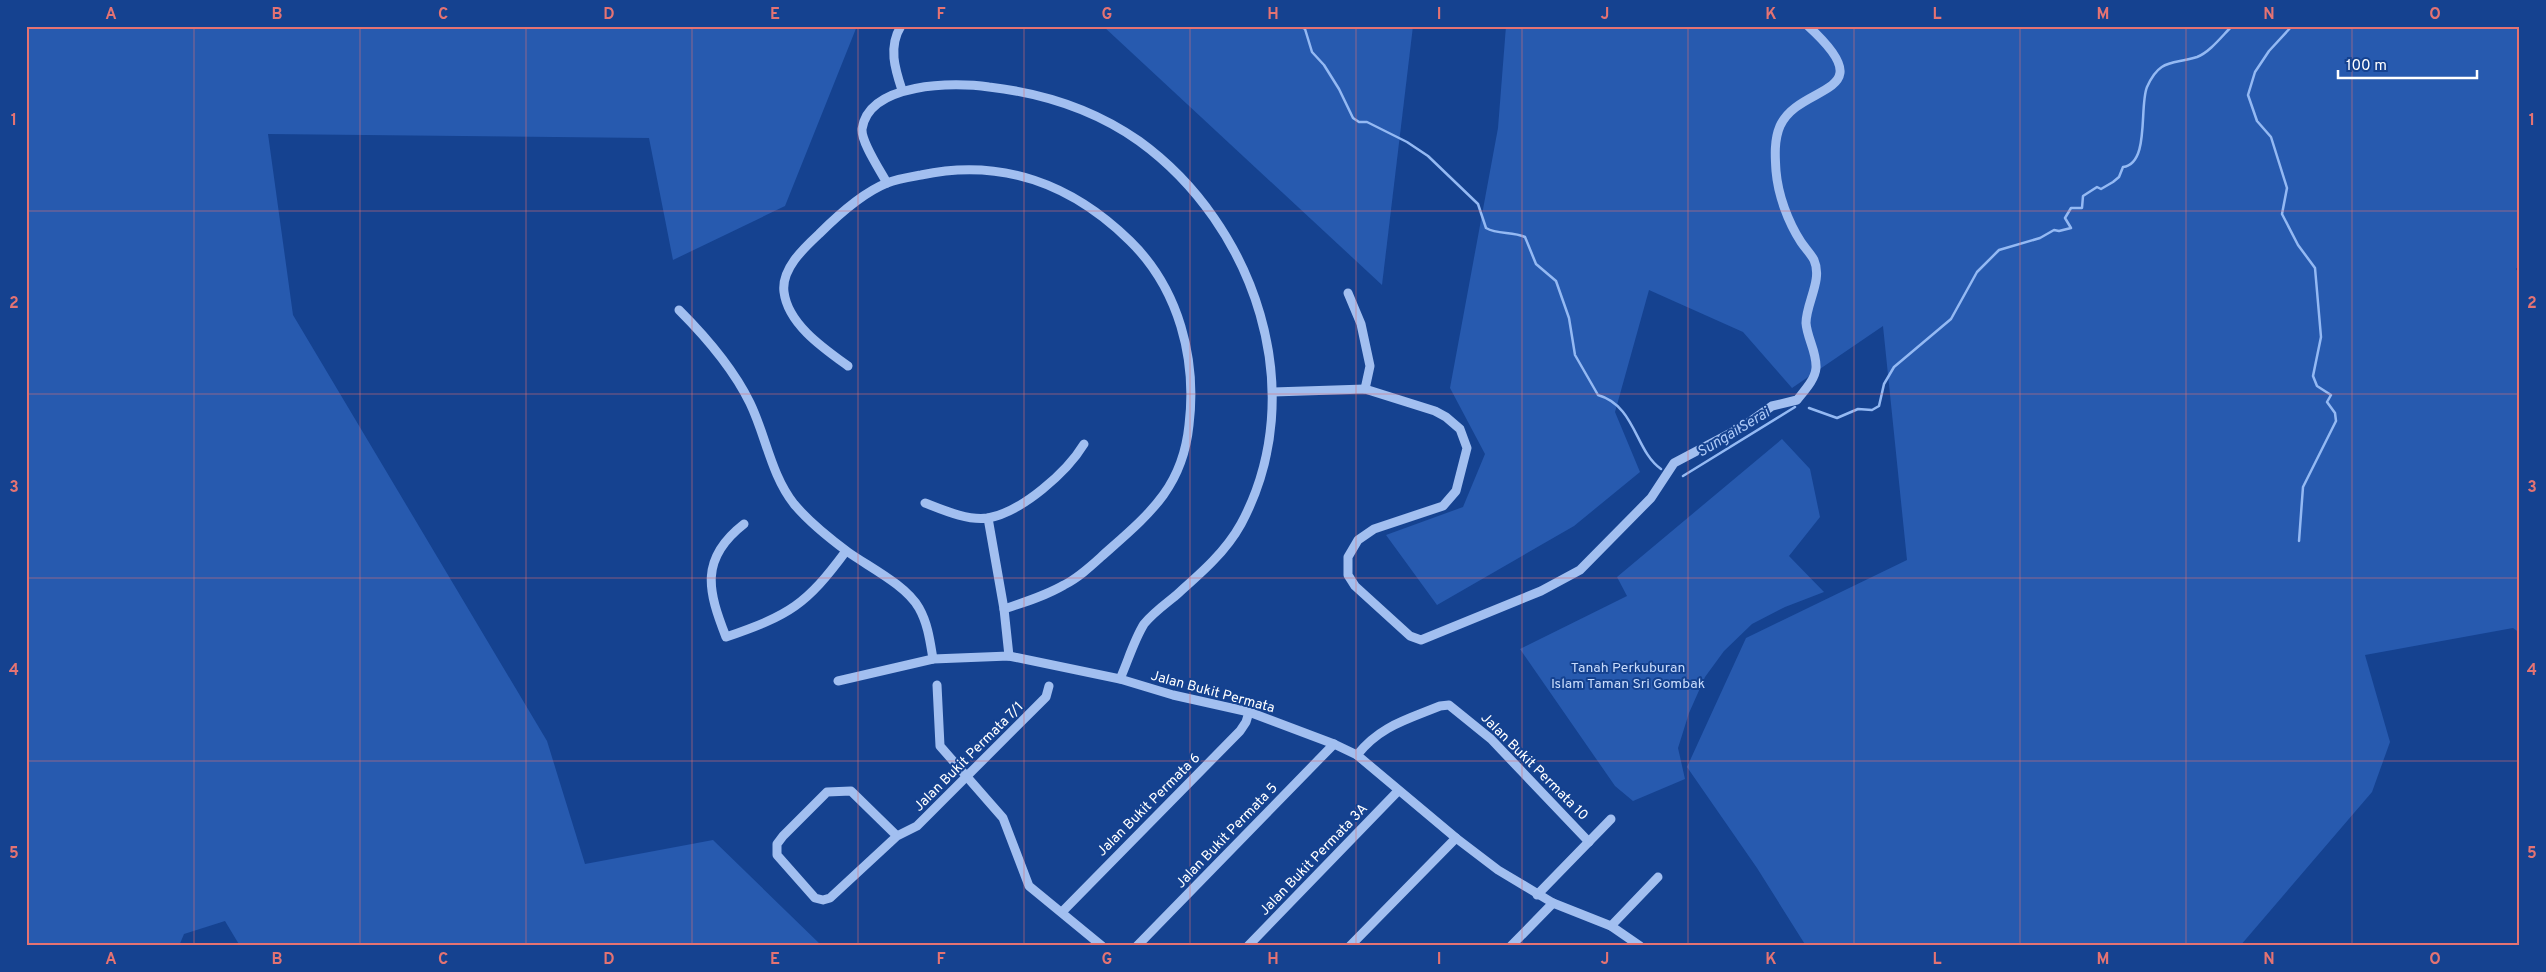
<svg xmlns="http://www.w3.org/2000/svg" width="2546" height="972" viewBox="0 0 2546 972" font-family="Overpass,sans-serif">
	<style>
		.green { fill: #275aaf }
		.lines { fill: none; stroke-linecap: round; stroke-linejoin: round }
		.stream { stroke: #94b9f3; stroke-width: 2.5 }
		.minor { stroke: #a2bff0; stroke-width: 9 }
		.grid { fill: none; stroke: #e47373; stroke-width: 1; stroke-opacity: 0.55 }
		.labels { text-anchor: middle; stroke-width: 4; stroke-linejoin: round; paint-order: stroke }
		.park-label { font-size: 14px; fill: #c9dcfc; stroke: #154290 }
		.street-label { font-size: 14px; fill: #fff; stroke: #154290 }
		.water-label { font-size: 15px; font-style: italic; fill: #aecaf7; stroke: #154290 }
		.neatline { fill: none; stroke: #e47373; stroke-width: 2 }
		.grid-label { font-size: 16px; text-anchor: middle; font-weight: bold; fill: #e47373 }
	</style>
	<rect width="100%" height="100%" fill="#154290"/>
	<!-- green -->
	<g class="green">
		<path d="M26,26H857L785,206L673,260L649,138L268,134L293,315L547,741L585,864L713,840L822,946H240L225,921L184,934L179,946H26Z"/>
		<path d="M1103,26H1413L1382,285Z"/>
		<path d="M1506,26H2520V264L2516,269L2520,275V633L2513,628L2365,655L2390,742L2372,792L2240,946H1806L1757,868L1687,767L1746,638L1907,560L1883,326L1792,388L1743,332L1649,290L1615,412L1640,472L1574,526L1437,605L1386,535L1463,507L1485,454L1450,388L1498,128Z"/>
		<path d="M1782,439L1810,469L1820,517L1789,556L1824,592L1785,607L1752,624L1724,651L1705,677L1689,713L1678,748L1685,779L1633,801L1615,786L1520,649L1627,596L1617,577Z"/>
	</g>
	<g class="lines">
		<!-- stream -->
		<g class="stream">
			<path d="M1299,26L1305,29L1312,52L1324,65L1339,89L1353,118L1359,122H1367L1407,142L1428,156L1478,204L1486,228C1498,235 1512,231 1525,237L1536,264L1556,281L1569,318L1575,355L1598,395C1636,406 1635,451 1661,469"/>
			<path d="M2292,26L2269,51L2255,72L2248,95L2257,121L2271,137L2287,188L2282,214L2298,245L2315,268L2321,337L2313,376L2317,386L2331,395L2327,402L2335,413L2336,421L2303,487L2299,541"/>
			<path d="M1809,408L1837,418L1858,409L1872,410L1879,406L1884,384L1894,367L1951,319L1977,272L1999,250L2040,238L2054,230L2059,231L2071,228L2065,218L2071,208H2082L2083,196L2097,187L2101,189L2113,182L2119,177L2123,167C2150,164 2139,106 2147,87C2160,58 2172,65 2197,57C2210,52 2222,36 2232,26"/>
			<path d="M1683,476L1795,407"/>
		</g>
		<!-- minor -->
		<g class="minor">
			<path d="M901,26C888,47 895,69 902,90"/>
			<path d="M887,183C880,170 861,142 862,129C869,82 955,82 989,87C1042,93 1095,110 1139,141C1255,225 1312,392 1241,524C1225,553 1199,575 1174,597C1164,605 1152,614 1144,624C1134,640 1128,661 1120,679"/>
			<path d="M1348,293L1361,324L1370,366L1365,389"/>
			<path d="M679,310C707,338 733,368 750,403C766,436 771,475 794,504C809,522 829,538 848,552C869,567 906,585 919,608C928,624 930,641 933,659"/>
			<path d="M848,366C823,348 788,324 784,292C781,269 804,248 819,234C838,215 862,193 887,183C897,179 910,177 921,175C1002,158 1072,184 1130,241C1179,289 1197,359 1189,425C1183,484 1153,511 1111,548C1096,561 1082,576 1064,585C1045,596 1025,602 1004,609"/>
			<path d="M1273,392L1365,389L1435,411L1446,417L1460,429L1467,448L1456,491L1443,506L1374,529L1358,540L1348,557V575L1355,586L1410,636L1421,640L1541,591L1580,570L1651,498L1674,463L1744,426L1772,406L1797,400C1804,391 1815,380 1816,368C1817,352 1807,338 1806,323C1806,303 1823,280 1814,260C1811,254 1805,248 1801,242C1788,222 1778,195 1776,171C1775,156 1774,140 1780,126C1800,82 1886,97 1808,26"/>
			<path d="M925,503C943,510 968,521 988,518C1022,512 1067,472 1084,444"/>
			<path d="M988,518L1004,609L1009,656"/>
			<path d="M744,524C699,559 708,591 726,637C790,615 806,605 846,551"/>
			<path d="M838,681L933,659L1009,656L1120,679L1173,695L1249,712L1334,744L1357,755L1456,838L1498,870L1553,903L1611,926L1640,946"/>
			<path d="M937,685L940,746L1003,818L1029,886L1102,946"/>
			<path d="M1357,755C1380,726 1406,720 1440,706L1449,705L1491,739L1589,842"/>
			<path d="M897,836L851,791L827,792L783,836L777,844V855L815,898L823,900L830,898L897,836L917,826L1046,697L1049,686"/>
			<path d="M1537,895L1611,819"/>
			<path d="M1062,912L1240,731L1246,722L1249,712"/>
			<path d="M1611,926L1658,877"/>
			<path d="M1137,946L1334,744"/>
			<path d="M1248,946L1398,791"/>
			<path d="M1350,946L1456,838"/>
			<path d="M1511,946L1553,903"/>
		</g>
	</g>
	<!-- grid -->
	<path class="grid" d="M194,26V946M360,26V946M526,26V946M692,26V946M858,26V946M1024,26V946M1190,26V946M1356,26V946M1522,26V946M1688,26V946M1854,26V946M2020,26V946M2186,26V946M2352,26V946M26,211H2520M26,394H2520M26,578H2520M26,761H2520"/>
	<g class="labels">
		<!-- park labels -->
		<g class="park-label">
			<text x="1628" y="672">Tanah Perkuburan<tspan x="1628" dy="16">Islam Taman Sri Gombak</tspan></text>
		</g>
		<!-- street labels -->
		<g class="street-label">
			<text transform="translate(1213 691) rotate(15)" y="5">Jalan Bukit Permata</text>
			<text transform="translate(968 756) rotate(-45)" y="5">Jalan Bukit Permata 7/1</text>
			<text transform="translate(1535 766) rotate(45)" y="5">Jalan Bukit Permata 10</text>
			<text transform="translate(1148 804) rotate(-45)" y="5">Jalan Bukit Permata 6</text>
			<text transform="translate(1226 835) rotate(-46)" y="5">Jalan Bukit Permata 5</text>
			<text transform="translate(1313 859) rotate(-46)" y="5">Jalan Bukit Permata 3A</text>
		</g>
		<!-- water labels -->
		<g class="water-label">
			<text transform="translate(1733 432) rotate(-31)" y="5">Sungai Serai</text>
		</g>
	</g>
	<!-- border -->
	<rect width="2546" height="972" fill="none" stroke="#154290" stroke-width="55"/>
	<!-- scale -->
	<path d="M2338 70v8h139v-8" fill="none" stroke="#ffffff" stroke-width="2.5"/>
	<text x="2346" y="70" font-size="15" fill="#ffffff" stroke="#154290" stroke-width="4" paint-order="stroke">100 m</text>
	<rect x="28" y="28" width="2490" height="916" class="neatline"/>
	<g class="grid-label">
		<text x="111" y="19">A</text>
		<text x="277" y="19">B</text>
		<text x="443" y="19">C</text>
		<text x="609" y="19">D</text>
		<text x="775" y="19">E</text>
		<text x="941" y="19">F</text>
		<text x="1107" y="19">G</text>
		<text x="1273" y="19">H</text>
		<text x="1439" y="19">I</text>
		<text x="1605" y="19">J</text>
		<text x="1771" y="19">K</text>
		<text x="1937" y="19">L</text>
		<text x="2103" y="19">M</text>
		<text x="2269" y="19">N</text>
		<text x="2435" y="19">O</text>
		<text x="14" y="125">1</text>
		<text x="2532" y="125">1</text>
		<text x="14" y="308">2</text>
		<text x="2532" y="308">2</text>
		<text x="14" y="492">3</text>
		<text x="2532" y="492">3</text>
		<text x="14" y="675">4</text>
		<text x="2532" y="675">4</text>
		<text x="14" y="858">5</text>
		<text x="2532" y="858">5</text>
		<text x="111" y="964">A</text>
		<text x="277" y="964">B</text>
		<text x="443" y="964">C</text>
		<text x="609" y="964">D</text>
		<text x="775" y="964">E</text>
		<text x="941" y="964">F</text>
		<text x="1107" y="964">G</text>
		<text x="1273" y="964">H</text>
		<text x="1439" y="964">I</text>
		<text x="1605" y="964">J</text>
		<text x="1771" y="964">K</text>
		<text x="1937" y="964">L</text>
		<text x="2103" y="964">M</text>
		<text x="2269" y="964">N</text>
		<text x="2435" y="964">O</text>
	</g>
</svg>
